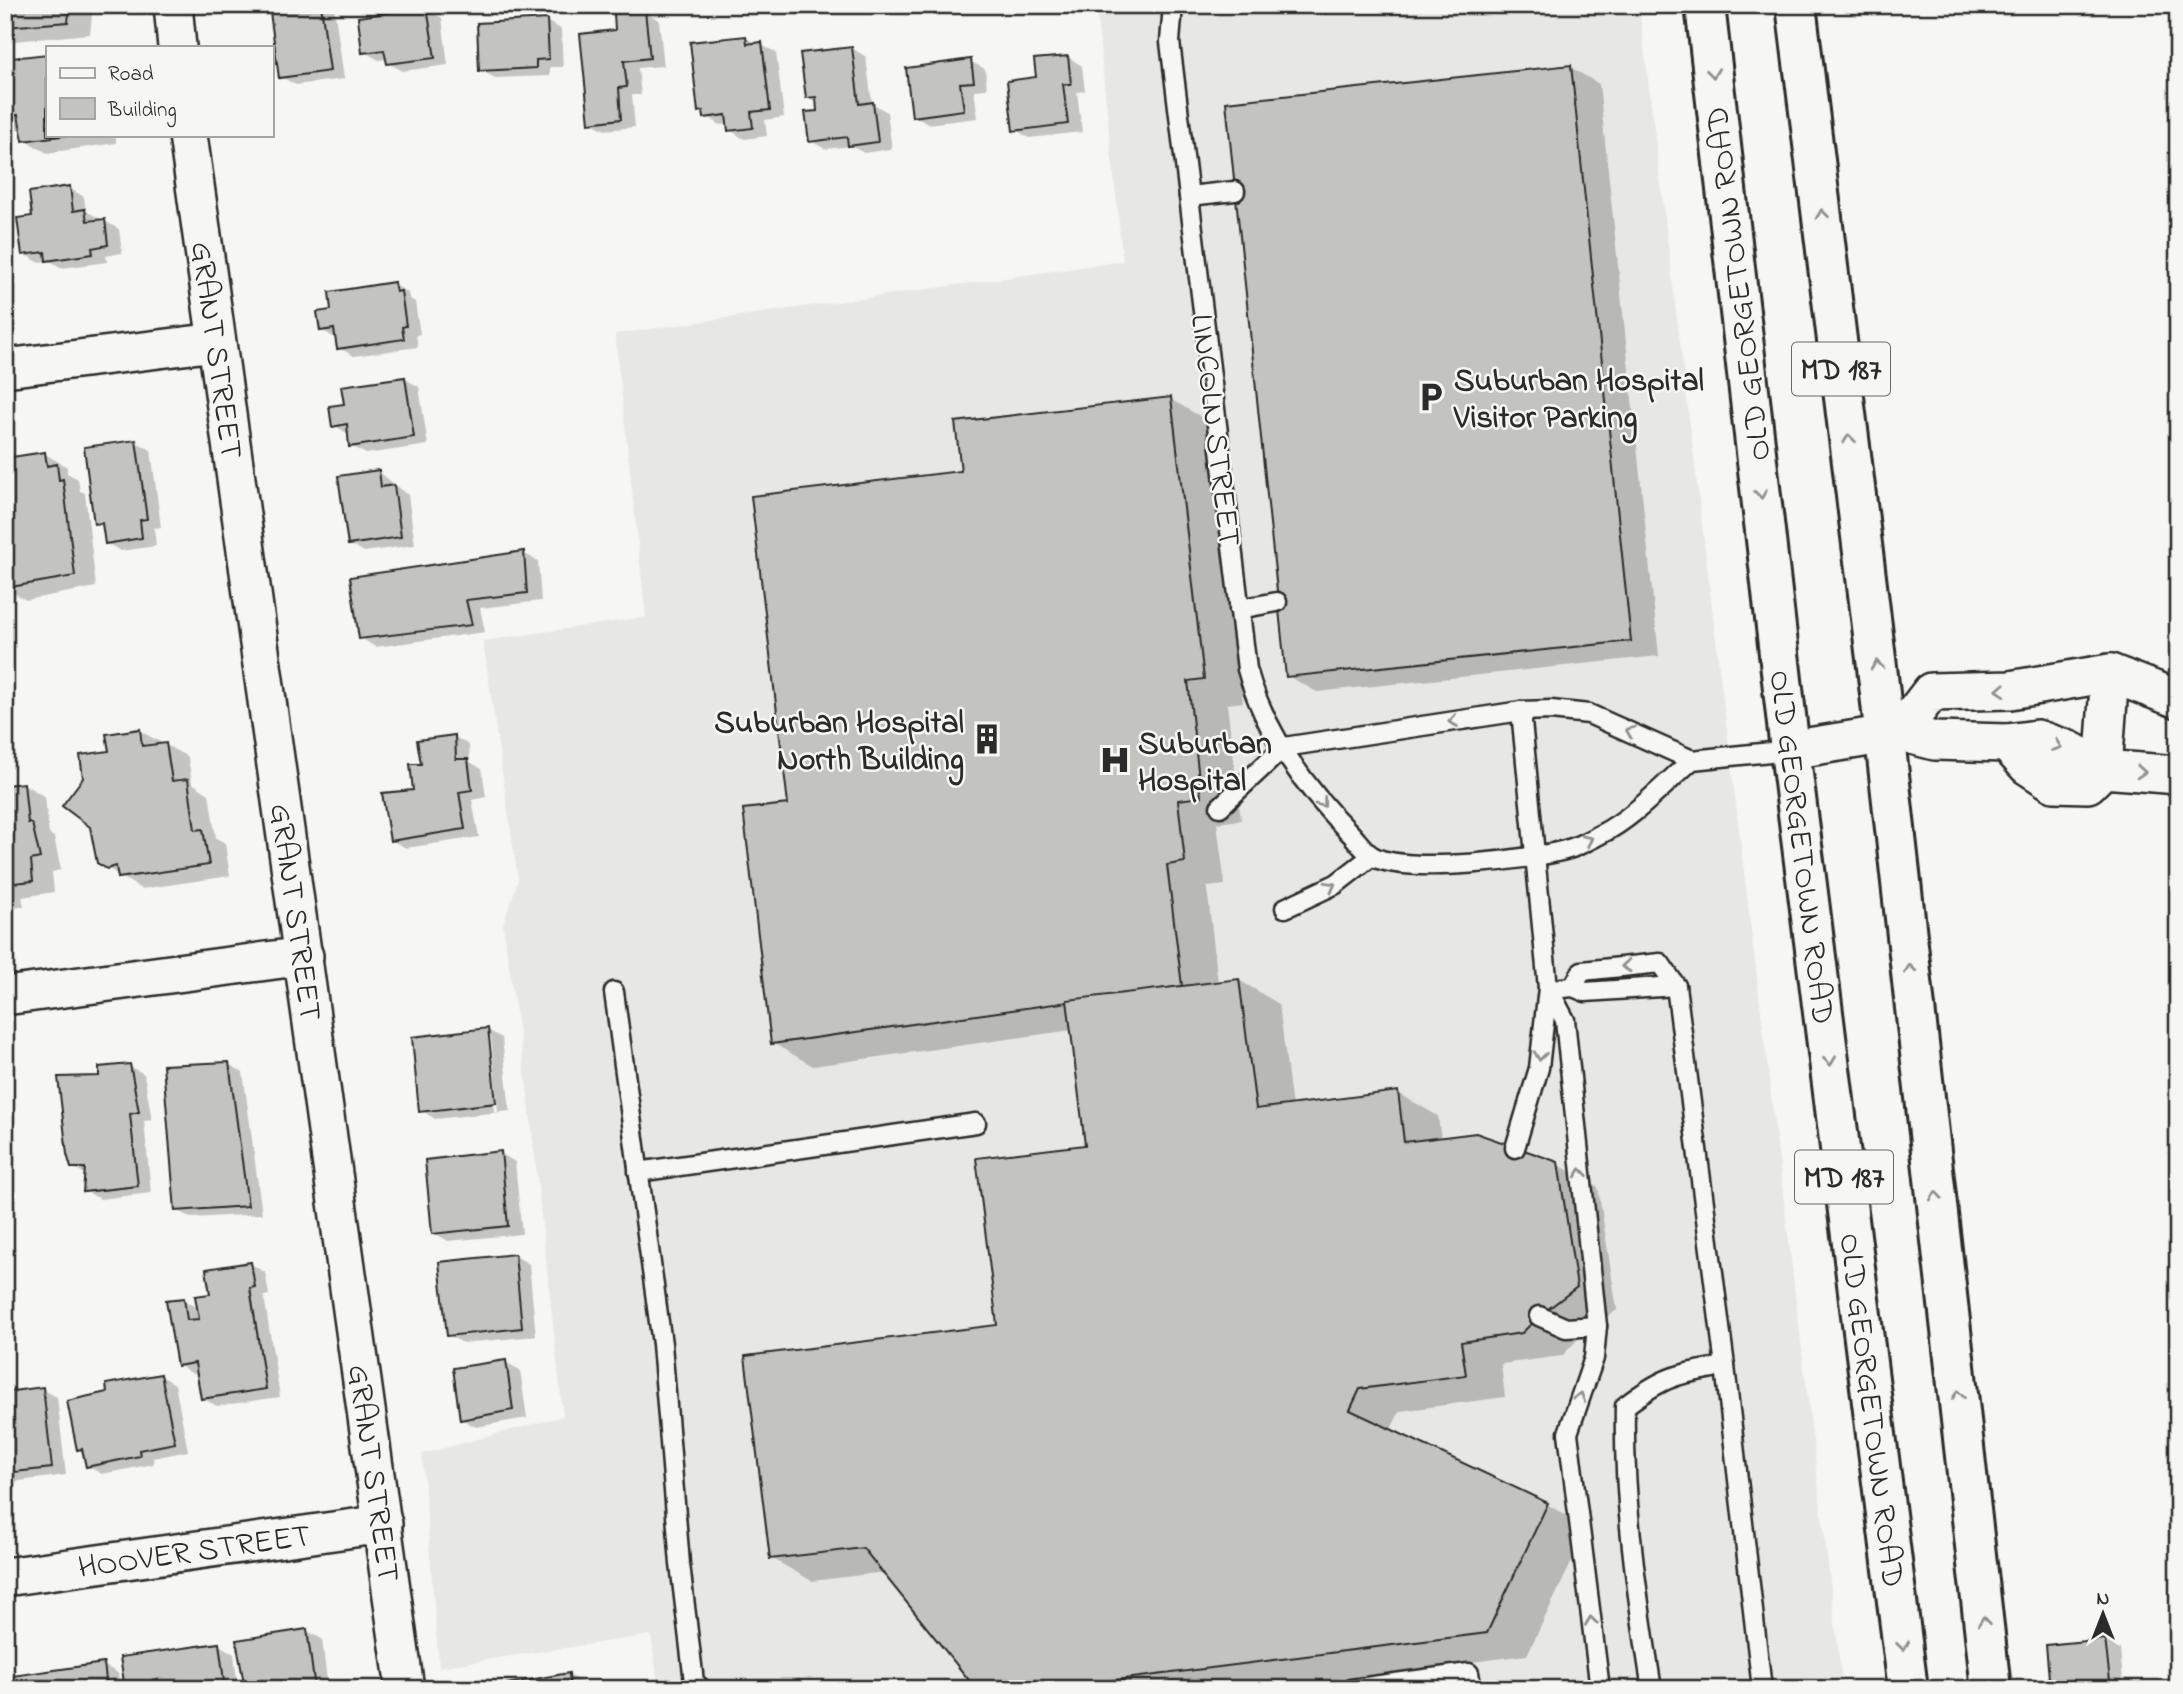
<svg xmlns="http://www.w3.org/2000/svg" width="2183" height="1694" viewBox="0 0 2183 1694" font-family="'Indie Flower',sans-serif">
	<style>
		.built { fill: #e7e7e3 }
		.shadow { fill: #0003; fill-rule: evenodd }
		.building { fill: #c3c3c0; stroke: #2b2b2b; stroke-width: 2 }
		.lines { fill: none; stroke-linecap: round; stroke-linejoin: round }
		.service-casing { stroke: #2b2b2b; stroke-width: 23 }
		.minor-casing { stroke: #2b2b2b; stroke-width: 42 }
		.primary-casing { stroke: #2b2b2b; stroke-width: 44 }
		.service { stroke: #f6f6f2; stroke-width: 18 }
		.minor { stroke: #f6f6f2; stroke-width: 37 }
		.primary { stroke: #f6f6f2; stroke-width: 38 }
		.oneway { stroke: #90908e }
		.labels { text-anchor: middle; stroke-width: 5; stroke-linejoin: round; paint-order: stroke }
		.shield { fill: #f6f6f2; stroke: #686867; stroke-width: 2 }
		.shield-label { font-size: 30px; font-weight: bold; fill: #2b2b2b }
		.street-label { font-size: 32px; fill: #2b2b2b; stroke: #f6f6f2 }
		.poi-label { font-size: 32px; font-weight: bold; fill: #2b2b2b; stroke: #f6f6f2; text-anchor: start }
	</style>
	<rect width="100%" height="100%" fill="#f6f6f2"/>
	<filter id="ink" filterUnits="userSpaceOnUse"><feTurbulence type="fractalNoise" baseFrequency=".0143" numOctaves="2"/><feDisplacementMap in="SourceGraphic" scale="14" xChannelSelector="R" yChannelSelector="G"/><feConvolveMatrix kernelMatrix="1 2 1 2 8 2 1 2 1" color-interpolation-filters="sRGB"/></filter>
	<g filter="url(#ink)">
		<!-- built -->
		<path class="built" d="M1117,5H1639L1843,1689H659L651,1635L439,1667L422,1454L563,1416L528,1094L503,925L518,880L483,641L646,617L615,334L1123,261L1096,8Z"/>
		<!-- shadow -->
		<g class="shadow">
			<path d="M5,5H93L90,34L5,42Z"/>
			<path d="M271,5L334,6L344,79L296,85L281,77Z"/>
			<path d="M427,9L442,18L448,65L403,71L388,63V59L379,60L364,52Z"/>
			<path d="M645,12L659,20L664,66L638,68L641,95H632L635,127L605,130L590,122L617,32Z"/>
			<path d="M546,21L561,29L563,67H550V76L495,78L480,70Z"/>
			<path d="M746,38L776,52L784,117L765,120L767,136L744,139L730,130L729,124L720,125L700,111Z"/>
			<path d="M852,48L866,57L872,103L887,112L892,149L864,153L851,146L825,149L811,141L819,112L818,103L808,97Z"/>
			<path d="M47,56V135H128L116,137V143L47,153L25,140L23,129L5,131V64L14,63L13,59Z"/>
			<path d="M1068,57L1082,66L1085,91L1077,92L1082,132L1029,138L1014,129L1038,79Z"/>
			<path d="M970,61L985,69L987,89L974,90L978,118L928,124L913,115Z"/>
			<path d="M1570,67L1599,84L1659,656L1317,692L1288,676Z"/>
			<path d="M69,188L84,197L86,211L119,229L122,253L106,256L107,262L62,268L50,261L38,262L24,254L34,217Z"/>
			<path d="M5,247L9,273H5Z"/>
			<path d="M394,284L408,293L409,298L415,302L420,334L416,335L418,347L354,356L339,348L336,339L322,330Z"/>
			<path d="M405,379L419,387L428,445L366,454L351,446L348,434L334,425L346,406Z"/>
			<path d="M1170,399L1210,422L1243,702L1227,704L1241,820L1217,823L1225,885L1207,887L1218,983L1239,980L1279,1004L1292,1107L1398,1093L1438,1116L1441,1140L1557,1164L1598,1187L1617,1310L1579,1338L1562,1356L1501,1364L1505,1397L1400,1411L1390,1431L1548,1505L1588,1528L1527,1655L1261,1689H978L885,1572L812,1581L771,1558L999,1327L1087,1147L1072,1030L813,1066L773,1043L790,805L963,472Z"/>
			<path d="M136,442L151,450L161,527L154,528L156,546L121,551L106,543L104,528L96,523Z"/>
			<path d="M45,454L67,467V473L78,479L80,491L85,493L96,587L26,600L5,588Z"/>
			<path d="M379,472L408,495L415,545L364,552L350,544Z"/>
			<path d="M523,553L538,561L541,601L480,608L485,632L375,647L361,638Z"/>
			<path d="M140,731L188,757L192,783L209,794L216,838L225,843L230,876L141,889L98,862L111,753Z"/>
			<path d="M455,737L469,745L470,762L482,769L486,797L472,800L479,837L406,848L391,840L415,791Z"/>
			<path d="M24,784L45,797L49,834L54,837L61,870L52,872L54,892L22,897L24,906L5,910V785Z"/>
			<path d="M488,1030L502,1038L510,1111L435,1119L421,1110ZM487,1037H491L498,1112H495Z"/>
			<path d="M228,1064L243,1072L262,1214L191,1218L176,1210Z"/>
			<path d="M129,1066L144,1074L152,1120L144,1121L151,1193L100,1199L85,1191L86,1175L73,1167L101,1078Z"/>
			<path d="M500,1153L515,1162L522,1234L448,1241L434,1233Z"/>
			<path d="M514,1255L529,1264L536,1336L463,1343L448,1335Z"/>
			<path d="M251,1264L265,1272L269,1295L264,1296L280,1397L217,1406L202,1398L199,1373L193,1374L178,1365L184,1300L199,1309Z"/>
			<path d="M505,1362L520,1370L527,1418L476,1427L461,1419Z"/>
			<path d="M161,1376L175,1384L188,1451L153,1458L154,1464L102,1474L87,1466L84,1453L78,1449L109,1394Z"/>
			<path d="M42,1389L57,1397L66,1475L5,1483V1393Z"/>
			<path d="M307,1631L322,1639L328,1689H246Z"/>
			<path d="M2105,1641L2120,1649L2124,1689H2052Z"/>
			<path d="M219,1645L234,1654L238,1689H127Z"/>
			<path d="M103,1665L118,1673L120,1689H7Z"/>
			<path d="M569,1675L584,1683V1689H508V1685Z"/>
		</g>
		<!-- building -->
		<g class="building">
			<path d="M5,5H70L68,22L5,27Z"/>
			<path d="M269,5H321L330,71L279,78Z"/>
			<path d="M427,7L435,58L387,64L384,50L362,53L358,17Z"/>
			<path d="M645,10L650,58L624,61L627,87L619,88L621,119L589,123L580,34L615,30L614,13Z"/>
			<path d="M547,19L549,59L536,60V68L479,71L477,23Z"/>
			<path d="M746,36L747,44L762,42L770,110L751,112L753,128L728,131L726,115L704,118L703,111L698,112L690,42Z"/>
			<path d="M852,47L859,104L873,102L878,142L848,146L847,137L809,142L805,112L817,111L816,97L806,98L800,53Z"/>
			<path d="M47,54V135H69L23,141L18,115L5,117V63L12,62L11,58Z"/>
			<path d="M1068,56L1071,84H1063L1068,124L1013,131L1007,81L1036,77L1034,59Z"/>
			<path d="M971,59L974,82L960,83L964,110L912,117L906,68Z"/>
			<path d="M1571,65L1631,641L1286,677L1226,102Z"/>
			<path d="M70,186L73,211L85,209L87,221L105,219L108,245L92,248L93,254L46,261L45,252L22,255L17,218L32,216L29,192Z"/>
			<path d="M394,282L396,292L401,291L406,326L402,327L404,339L337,349L334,329L320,331L317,312L331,310L329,292Z"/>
			<path d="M405,377L414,437L349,447L347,424L332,427L329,406L344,404L341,386Z"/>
			<path d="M1171,397L1204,679L1188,681L1201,797L1178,800L1185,862L1167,865L1182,986L771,1044L743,809L788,804L751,496L961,471L955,422Z"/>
			<path d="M136,440L147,519L140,520L142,538L105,544L102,523L94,524L84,447Z"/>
			<path d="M45,452L47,466L57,464L59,480L63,479L75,576L5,588V458Z"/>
			<path d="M379,470L381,487L394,485L401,537L348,545L338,476Z"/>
			<path d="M524,551L527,593L466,600L472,625L359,639L350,577Z"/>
			<path d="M140,729L142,746L166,743L172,781L188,779L195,830L203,829L209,865L118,878L116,866L107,869L97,863L90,827L62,806L83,778L80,755L109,751L106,734Z"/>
			<path d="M455,735L456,759H468L472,790L459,792L465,829L390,841L382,793L413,790L410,764H421L417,740Z"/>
			<path d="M24,783L28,823H32L40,858L31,860L33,881L5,884V785Z"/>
			<path d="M1239,979L1256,1109L1398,1091L1404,1142L1476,1133L1558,1162L1577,1287L1539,1316L1522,1333L1461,1342L1466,1375L1360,1389L1350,1410L1548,1503L1487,1633L1046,1689H976L863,1548L770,1559L745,1356L997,1325L976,1158L1085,1145L1067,1000Z"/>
			<path d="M488,1028L496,1103L419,1112L412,1037Z"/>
			<path d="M229,1062L248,1206L175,1211L163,1065Z"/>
			<path d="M130,1064L139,1112L130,1114L138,1186L83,1192L85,1168H71L67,1154L58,1077L99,1076V1067Z"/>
			<path d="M501,1151L508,1226L432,1234L425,1160Z"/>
			<path d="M515,1254L522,1328L447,1336L439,1262Z"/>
			<path d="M251,1262L255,1287L250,1288L266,1389L201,1399L195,1363L177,1366L166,1300L184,1298L187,1320L199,1319L195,1296L210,1294L206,1269Z"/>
			<path d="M506,1360L513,1410L460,1420L453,1368Z"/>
			<path d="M161,1374L175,1443L139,1450L140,1456L86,1467L82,1449L77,1450L67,1401L107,1392L106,1384Z"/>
			<path d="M43,1387L52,1468L5,1473V1392Z"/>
			<path d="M307,1629L315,1689H245L236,1640Z"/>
			<path d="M2105,1639L2111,1689H2050L2046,1645Z"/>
			<path d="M219,1643L225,1689H125L120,1657Z"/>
			<path d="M104,1663L107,1689H5V1677Z"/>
			<path d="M569,1673L570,1689H506V1684Z"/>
		</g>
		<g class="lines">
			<!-- service casing -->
			<g class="service-casing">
				<g id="service">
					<path d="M1173,5L1170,42L1247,669C1264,731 1305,788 1350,833C1357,840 1364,851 1372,856C1404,875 1536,860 1572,848C1582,844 1592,839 1601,834C1632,819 1665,784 1692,760"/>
					<path d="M1189,196L1235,191"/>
					<path d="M1239,609L1277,602"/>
					<path d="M1284,747L1521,711L1551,710L1589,714L1692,760L1790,750"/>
					<path d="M1220,807L1284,747"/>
					<path d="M1285,908L1336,884L1372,856"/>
					<path d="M1573,987L1582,971L1660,963L1676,986L1725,1366L1762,1689"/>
					<path d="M1548,988L1565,1020L1597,1326L1594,1358L1568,1433L1600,1689"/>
					<path d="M1562,988L1573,987L1585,992L1676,986"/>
					<path d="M614,992L662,1344L680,1564L694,1682L702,1689"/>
					<path d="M1515,1148L1539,1068L1548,988L1521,711"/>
					<path d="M638,1172L976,1123"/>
					<path d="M1539,1316L1566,1328L1597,1326"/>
					<path d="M1351,1689L1469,1673L1472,1689"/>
					<path d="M1652,1689C1637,1596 1623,1501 1625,1406C1664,1376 1677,1374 1725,1366"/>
				</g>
			</g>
			<!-- minor casing -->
			<g class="minor-casing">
				<g id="minor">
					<path d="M173,5L177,47"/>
					<path d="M188,135L405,1689"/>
					<path d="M5,368L216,342"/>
					<path d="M1900,732L1931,692L2010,690L2110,673L2178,699"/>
					<path d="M2007,743L2028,766L2054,783L2088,784L2103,769"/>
					<path d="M1790,750L1900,732L1935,741L2007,743L2037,739L2069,750L2103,769L2178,775"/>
					<path d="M2103,769L2110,673"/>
					<path d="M5,996L304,956"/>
					<path d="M5,1577L383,1524"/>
				</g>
			</g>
			<!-- primary casing -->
			<g class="primary-casing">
				<g id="primary">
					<path d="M1705,5L1790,750L1908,1689"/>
					<path d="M1796,5L1877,667L1991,1689"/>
				</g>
			</g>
			<!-- service -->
			<use href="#service" class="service"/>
			<!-- minor -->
			<use href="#minor" class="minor"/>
			<!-- primary -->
			<use href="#primary" class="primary"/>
		</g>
		<!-- one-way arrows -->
		<defs><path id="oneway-chevron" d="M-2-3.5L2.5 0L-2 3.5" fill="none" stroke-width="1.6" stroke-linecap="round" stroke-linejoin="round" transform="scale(1.75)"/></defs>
		<g class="oneway">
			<use href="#oneway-chevron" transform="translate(1713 73) rotate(83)"/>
			<use href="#oneway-chevron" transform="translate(1822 214) rotate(-97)"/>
			<use href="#oneway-chevron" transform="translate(1849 439) rotate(-97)"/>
			<use href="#oneway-chevron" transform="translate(1761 494) rotate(83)"/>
			<use href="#oneway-chevron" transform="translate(1877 665) rotate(-97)"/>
			<use href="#oneway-chevron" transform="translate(2001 690) rotate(177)"/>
			<use href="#oneway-chevron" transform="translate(1453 721) rotate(171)"/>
			<use href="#oneway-chevron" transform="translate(1630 731) rotate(-157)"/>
			<use href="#oneway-chevron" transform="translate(2057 746) rotate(20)"/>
			<use href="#oneway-chevron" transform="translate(2141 772) rotate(4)"/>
			<use href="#oneway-chevron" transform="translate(1322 803) rotate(52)"/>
			<use href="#oneway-chevron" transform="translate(1588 840) rotate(-25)"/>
			<use href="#oneway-chevron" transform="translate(1331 886) rotate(-29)"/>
			<use href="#oneway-chevron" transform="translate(1626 966) rotate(174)"/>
			<use href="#oneway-chevron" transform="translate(1910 969) rotate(-96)"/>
			<use href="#oneway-chevron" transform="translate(1540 1056) rotate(97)"/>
			<use href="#oneway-chevron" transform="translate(1830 1061) rotate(83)"/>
			<use href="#oneway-chevron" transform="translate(1581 1173) rotate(-96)"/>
			<use href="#oneway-chevron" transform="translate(1936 1196) rotate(-96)"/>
			<use href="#oneway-chevron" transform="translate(1958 1395) rotate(-96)"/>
			<use href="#oneway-chevron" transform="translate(1580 1397) rotate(-71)"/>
			<use href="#oneway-chevron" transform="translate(1591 1621) rotate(-97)"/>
			<use href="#oneway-chevron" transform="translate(1984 1621) rotate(-96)"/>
			<use href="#oneway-chevron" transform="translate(1903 1646) rotate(83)"/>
		</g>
	</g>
	<!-- icons -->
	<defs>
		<g id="parking-bare" transform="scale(2.415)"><path d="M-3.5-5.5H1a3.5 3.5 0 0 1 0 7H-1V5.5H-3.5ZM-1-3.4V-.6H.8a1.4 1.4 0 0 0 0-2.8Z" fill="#2b2b2b" stroke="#f6f6f2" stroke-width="2.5" paint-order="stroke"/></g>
		<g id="building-bare" transform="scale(2.415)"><path d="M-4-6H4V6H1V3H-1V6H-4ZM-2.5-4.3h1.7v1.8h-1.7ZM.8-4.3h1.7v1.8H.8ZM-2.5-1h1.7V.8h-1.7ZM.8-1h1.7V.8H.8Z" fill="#2b2b2b" stroke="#f6f6f2" stroke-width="2.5" paint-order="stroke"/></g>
		<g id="hospital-bare" transform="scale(2.415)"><path d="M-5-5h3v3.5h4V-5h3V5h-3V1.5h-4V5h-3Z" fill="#2b2b2b" stroke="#f6f6f2" stroke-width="2.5" paint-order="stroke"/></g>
	</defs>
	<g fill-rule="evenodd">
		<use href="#parking-bare" x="1431" y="397"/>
		<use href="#building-bare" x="987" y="739"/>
		<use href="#hospital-bare" x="1115" y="760"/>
	</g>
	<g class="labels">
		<!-- shield labels -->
		<g class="shield">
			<rect x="1792" y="342.5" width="98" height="53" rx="5"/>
			<rect x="1795" y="1150.5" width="98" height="53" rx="5"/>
		</g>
		<g class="shield-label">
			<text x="1841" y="379">MD 187</text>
			<text x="1844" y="1187">MD 187</text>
		</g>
		<!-- street labels -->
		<g class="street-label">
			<text transform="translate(1737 284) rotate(-97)" y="11">OLD GEORGETOWN ROAD</text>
			<text transform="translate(218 350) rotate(82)" y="11">GRANT STREET</text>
			<text transform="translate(1217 430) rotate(83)" y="11">LINCOLN STREET</text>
			<text transform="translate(1803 847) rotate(83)" y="11">OLD GEORGETOWN ROAD</text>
			<text transform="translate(297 912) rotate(82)" y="11">GRANT STREET</text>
			<text transform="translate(1873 1410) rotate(83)" y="11">OLD GEORGETOWN ROAD</text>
			<text transform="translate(375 1473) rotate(82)" y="11">GRANT STREET</text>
			<text transform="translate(194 1550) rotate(-8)" y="11">HOOVER STREET</text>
		</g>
		<!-- poi labels -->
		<g class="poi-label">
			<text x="1454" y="390">Suburban Hospital<tspan x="1454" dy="37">Visitor Parking</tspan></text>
			<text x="964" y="732" text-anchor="end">Suburban Hospital<tspan x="964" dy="37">North Building</tspan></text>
			<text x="1138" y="753">Suburban<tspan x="1138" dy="37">Hospital</tspan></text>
		</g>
	</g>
	<!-- margin -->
	<rect width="2183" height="1694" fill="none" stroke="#f6f6f2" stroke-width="28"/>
	<rect x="14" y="14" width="2155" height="1666" fill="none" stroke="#2b2b2b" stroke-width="2.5" filter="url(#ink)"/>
	<!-- legend -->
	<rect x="46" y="46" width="228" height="91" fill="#f6f6f2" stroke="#a5a5a2" stroke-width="2"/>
	<rect x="60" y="68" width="35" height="10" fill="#f6f6f2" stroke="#a5a5a2" stroke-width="2"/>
	<text x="108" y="80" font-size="21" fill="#2b2b2b">Road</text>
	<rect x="60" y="98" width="35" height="21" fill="#c3c3c0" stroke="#a5a5a2" stroke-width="2"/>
	<text x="108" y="116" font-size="21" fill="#2b2b2b">Building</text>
	<!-- north arrow -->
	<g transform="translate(2103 1614)" stroke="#f6f6f2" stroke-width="5" paint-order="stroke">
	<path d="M0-5L12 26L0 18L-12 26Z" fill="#2b2b2b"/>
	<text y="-10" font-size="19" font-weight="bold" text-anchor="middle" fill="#2b2b2b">N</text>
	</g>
</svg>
